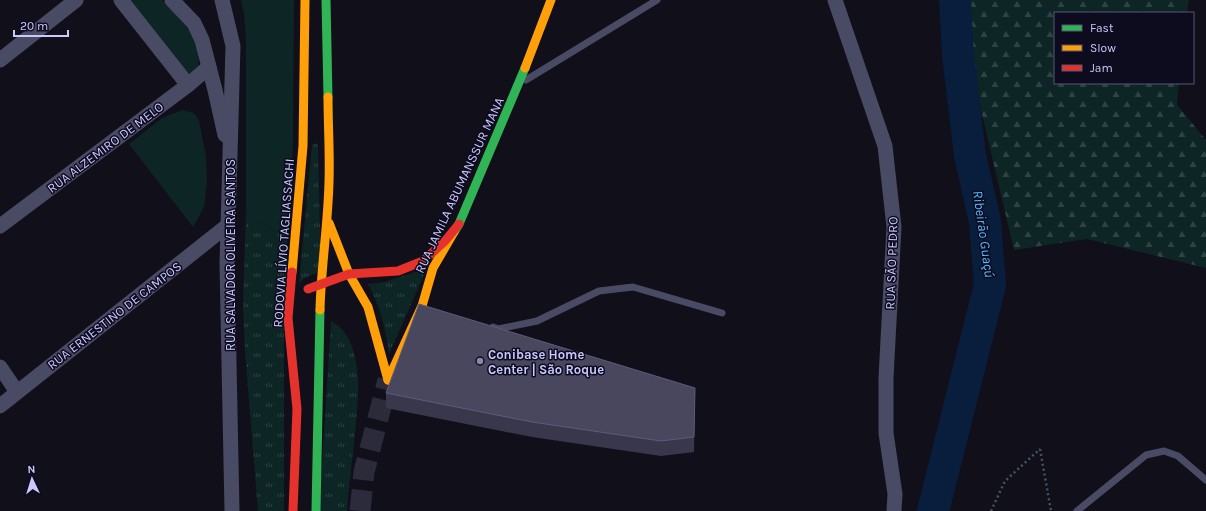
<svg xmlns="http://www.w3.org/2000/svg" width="1206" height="511" viewBox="0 0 1206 511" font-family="Karla,sans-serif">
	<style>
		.grass { fill: url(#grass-tufts) }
		.forest { fill: url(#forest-firs) }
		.park { fill: #0d2524 }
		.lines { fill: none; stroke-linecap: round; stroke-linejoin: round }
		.river { stroke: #091e3d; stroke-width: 32 }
		.secondary-tunnel { stroke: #2c2b3c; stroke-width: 21; stroke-dasharray: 21 10; stroke-linecap: butt }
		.path { stroke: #445562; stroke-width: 2.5; stroke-dasharray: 2 3; stroke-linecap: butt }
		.lane { stroke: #494a63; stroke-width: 7 }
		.street { stroke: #494a63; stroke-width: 15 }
		.fast { stroke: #30b455; stroke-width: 9 }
		.slow { stroke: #ff9f0a; stroke-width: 9 }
		.jam { stroke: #e5322d; stroke-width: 9 }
		.wall { fill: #39374b }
		.building { fill: #49475e; stroke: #5d5b77 }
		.poi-dot { fill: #8a87af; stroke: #0d0b1e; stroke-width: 1.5 }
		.labels { text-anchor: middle; stroke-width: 3; stroke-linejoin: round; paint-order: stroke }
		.street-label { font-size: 13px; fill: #cbc8ff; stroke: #0d0b1e }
		.poi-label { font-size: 13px; font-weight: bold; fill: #cbc8ff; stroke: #0d0b1e; text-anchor: start }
		.water-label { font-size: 14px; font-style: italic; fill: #56b8ff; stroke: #0d0b1e }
	</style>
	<defs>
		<pattern id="grass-tufts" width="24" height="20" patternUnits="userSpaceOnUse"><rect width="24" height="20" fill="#0d2524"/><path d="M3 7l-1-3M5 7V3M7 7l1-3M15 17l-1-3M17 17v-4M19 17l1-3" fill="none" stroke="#2f4345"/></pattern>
		<pattern id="forest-firs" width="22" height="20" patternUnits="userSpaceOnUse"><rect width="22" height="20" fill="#0d2524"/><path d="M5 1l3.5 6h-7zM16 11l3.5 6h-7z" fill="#2f4345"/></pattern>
	</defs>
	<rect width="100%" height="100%" fill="#100f1a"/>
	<!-- grass -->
	<g class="grass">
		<path d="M315,143L317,144L318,146L321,271L305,278L299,283L312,145Z"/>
		<path d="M246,213L275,232L288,227L284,313V511H258L245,352L243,304Z"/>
		<path d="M427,268L389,354C385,327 381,309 368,284L385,282Z"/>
		<path d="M331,321C338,325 344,330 348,338C364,369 357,410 354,444C351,466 349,489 347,511H319Z"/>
	</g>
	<!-- forest -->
	<path class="forest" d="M955,0H1189L1187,13H1055V83H1179L1177,105L1206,140V268L1087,239L1014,250Z"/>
	<!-- park -->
	<g class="park">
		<path d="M127,0H162L172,7L185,19L198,42L199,68L188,77Z"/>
		<path d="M241,0H294L293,145L288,227L275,232L246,213V42L244,14Z"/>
		<path d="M182,110L194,113L199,120L206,156L207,182L204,207L193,227L129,144L162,118Z"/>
	</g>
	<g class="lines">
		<!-- river -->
		<path class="river" d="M933,511L990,285L985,222L970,155L958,55L955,0"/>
		<!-- secondary-tunnel -->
		<path class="secondary-tunnel" d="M360,511L364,472L388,380"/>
		<!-- path -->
		<g class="path">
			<path d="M1040,449L1051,511"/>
			<path d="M991,511L1005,481L1040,449"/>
		</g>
		<!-- lane -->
		<g class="lane">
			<path d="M526,80L657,0"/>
			<path d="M493,327L498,329L537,321L599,291L633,287L722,313"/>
			<path d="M1077,511L1146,455L1164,451L1178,456L1206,480"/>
		</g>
		<!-- street -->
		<g class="street">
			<path d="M121,0L188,85"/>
			<path d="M172,0L194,23L202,40L215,90L225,135"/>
			<path d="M222,0L233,46L227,264L232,511"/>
			<path d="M835,0L885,146L894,227L886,378V433L895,494L894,511"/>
			<path d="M0,60L76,0"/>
			<path d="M0,226L188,85L209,67"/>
			<path d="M0,367L17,392"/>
			<path d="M0,406L228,225"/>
		</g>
		<!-- fast -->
		<g class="fast">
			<path d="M326,0L328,97"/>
			<path d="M454,232L459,224L525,68"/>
			<path d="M316,511L320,310"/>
		</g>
		<!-- slow -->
		<g class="slow">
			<path d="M525,68L551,0"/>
			<path d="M329,223L349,274L368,307L388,380"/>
			<path d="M292,272L303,146L305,0"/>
			<path d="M320,310C321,267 328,225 329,182C330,154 328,125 328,97"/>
			<path d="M388,380L422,306L433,268L454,232"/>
		</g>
		<!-- jam -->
		<g class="jam">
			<path d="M292,272L288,318L297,409L293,511"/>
			<path d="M308,289L349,274L398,271L423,261L445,241L459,224"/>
		</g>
	</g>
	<!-- wall -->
	<path class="wall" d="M695,388L694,452L661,456L532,437L386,408V393Z"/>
	<!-- building -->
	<path class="building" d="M419,304L695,388L694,437L661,441L532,422L386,393Z"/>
	<!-- markers -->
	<circle class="poi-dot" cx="480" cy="361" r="4"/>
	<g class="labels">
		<!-- street labels -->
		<g class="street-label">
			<text transform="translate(105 147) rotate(-37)" y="5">RUA ALZEMIRO DE MELO</text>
			<text transform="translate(459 185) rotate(-65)" y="5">RUA JAMILA ABUMANSSUR MANA</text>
			<text transform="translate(283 243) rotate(-86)" y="5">RODOVIA LÍVIO TAGLIASSACHI</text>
			<text transform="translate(230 255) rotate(-90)" y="5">RUA SALVADOR OLIVEIRA SANTOS</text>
			<text transform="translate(891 263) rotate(-88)" y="5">RUA SÃO PEDRO</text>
			<text transform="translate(114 315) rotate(-38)" y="5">RUA ERNESTINO DE CAMPOS</text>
		</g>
		<!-- poi labels -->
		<g class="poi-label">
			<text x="488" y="359">Conibase Home<tspan x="488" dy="15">Center | São Roque</tspan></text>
		</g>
		<!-- water labels -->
		<g class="water-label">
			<text transform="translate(984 234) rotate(82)" y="5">Ribeirão Guaçú</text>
		</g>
	</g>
	<!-- legend -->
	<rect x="1054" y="12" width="140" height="72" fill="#0d0b1e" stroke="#595778"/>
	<rect x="1062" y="25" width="20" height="6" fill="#30b455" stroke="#595778"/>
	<text x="1090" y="32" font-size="12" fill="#cbc8ff">Fast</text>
	<rect x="1062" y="45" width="20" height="6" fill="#ff9f0a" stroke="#595778"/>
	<text x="1090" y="52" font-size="12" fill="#cbc8ff">Slow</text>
	<rect x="1062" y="65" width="20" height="6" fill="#e5322d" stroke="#595778"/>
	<text x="1090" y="72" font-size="12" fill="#cbc8ff">Jam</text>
	<!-- north arrow -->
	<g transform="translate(32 479) rotate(356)" stroke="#0d0b1e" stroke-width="3" paint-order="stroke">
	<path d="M0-3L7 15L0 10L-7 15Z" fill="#cbc8ff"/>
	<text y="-6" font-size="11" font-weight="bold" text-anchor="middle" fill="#cbc8ff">N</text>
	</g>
	<!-- scale -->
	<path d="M14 30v6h54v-6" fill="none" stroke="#cbc8ff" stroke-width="2"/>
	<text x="20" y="30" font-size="12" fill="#cbc8ff" stroke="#0d0b1e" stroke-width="3" paint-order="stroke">20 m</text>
</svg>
